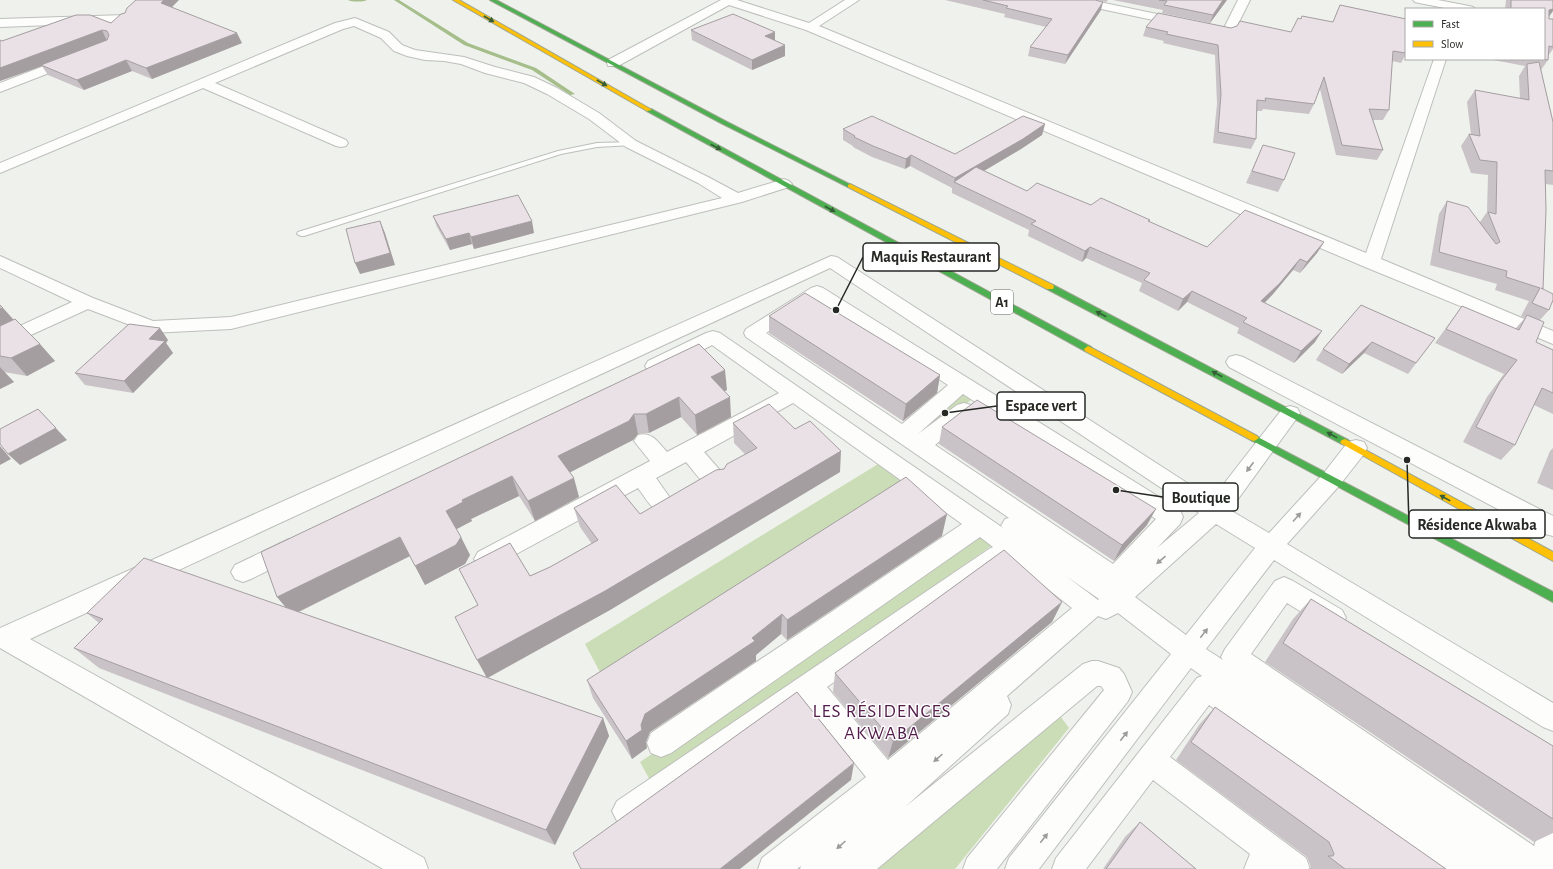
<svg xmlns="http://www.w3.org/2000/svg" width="1553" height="869" viewBox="0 0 1553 869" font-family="'Alegreya Sans',sans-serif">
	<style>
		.green { fill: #cbddb7 }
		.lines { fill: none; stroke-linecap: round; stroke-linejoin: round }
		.stream { fill: #a6be8b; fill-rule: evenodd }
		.lane-casing { stroke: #bdbfbb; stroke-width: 2 }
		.street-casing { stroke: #bdbfbb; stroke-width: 2 }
		.fast-casing { stroke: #9da691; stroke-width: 2 }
		.slow-casing { stroke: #9da691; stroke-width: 2 }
		.lane { fill: #fdfdfc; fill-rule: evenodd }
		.street { fill: #fdfdfc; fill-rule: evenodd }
		.fast { fill: #4caf50; fill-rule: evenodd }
		.slow { fill: #ffc107; fill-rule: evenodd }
		.wall { fill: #c9c2c6 }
		.shaded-wall { fill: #a49ea1 }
		.building { fill: #eae1e6; stroke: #a49ea1 }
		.oneway { fill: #355e36 }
		.oneway2 { fill: #9c9d9b }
		.labels { text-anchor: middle; stroke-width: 3; stroke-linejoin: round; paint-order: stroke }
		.shield { fill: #fff; stroke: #676866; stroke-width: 1 }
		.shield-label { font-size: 14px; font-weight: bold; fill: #262824 }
		.near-neighbourhood-label { font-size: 19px; letter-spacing: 1px; fill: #521d4a; stroke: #fff }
		.leader { fill: none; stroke: #262824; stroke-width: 1.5 }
		.callout-dot { fill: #262824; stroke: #fff; stroke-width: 1.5 }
		.callout { fill: #fff; stroke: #262824; stroke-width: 1.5 }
		.callout-label { font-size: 16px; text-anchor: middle; font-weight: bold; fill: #262824 }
	</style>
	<rect width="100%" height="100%" fill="#eff2ec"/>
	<!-- green -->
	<g class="green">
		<path d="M960,391L972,399L929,435L917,426Z"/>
		<path d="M883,461L908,481L601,674L585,644Z"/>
		<path d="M980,531L997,542L651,782L640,762Z"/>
		<path d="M1061,717L1069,728L955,869H869L1051,718Z"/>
	</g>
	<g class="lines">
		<!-- stream -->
		<g class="stream">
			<path d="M348,0H367C363,2 352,2 348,0Z"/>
			<path d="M394,0H399L468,43L536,68L575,94L570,95L532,70L464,45Z"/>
		</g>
		<!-- lane casing -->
		<g class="lane-casing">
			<path id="lane" d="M631,142L633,143V145L597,147L561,154L304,236H301L297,234L298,232L558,151L597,143Z"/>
		</g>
		<!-- street casing -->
		<g class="street-casing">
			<g id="street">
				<path d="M721,0H737L809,23L845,0H859L819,26L1366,253L1434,59H1446L1381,259L1553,331V344L1365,267L806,30L729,5L618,66H608L607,63L608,60Z"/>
				<path d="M1067,0H1090L1224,28L1238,0H1250L1234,32L1232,35L1228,36L1073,3L1069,2Z"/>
				<path d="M1413,0H1438L1469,6L1473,7L1475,9H1450L1419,3L1415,2Z"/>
				<path d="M125,15L129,16L131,19L129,22L0,27V19Z"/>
				<path d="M355,18L389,32L402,45L415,50L464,57L495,67L534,77L557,88L599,113L636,141L708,177L738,193L784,179L789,181L792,184L789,187L742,202L231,329L151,333L88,309L0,349V335L72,302L0,268V256L93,298L153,321L231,317L722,198L698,183L626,147L589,119L547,94L524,83L485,73L461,64L444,61L425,60L407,56L394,51L381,38L354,26L343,29L215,83L346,140L348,143L346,146L341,147L336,146L203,88L0,173V163L335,23Z"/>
				<path d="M70,56L75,57L76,60L75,63L0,92V83Z"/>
				<path d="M831,256L837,257L1212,499L1283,408L1290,406L1297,408L1300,413L1297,418L1230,510L1269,533L1323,474L1348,442L1356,440L1364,442L1367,448L1364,454L1339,486L1287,544L1553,703V731L1543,727L1274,560L1206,649L1223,660L1221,657L1225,649L1275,581L1284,577L1293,581L1342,610L1346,618L1342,626L1333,629L1324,626L1287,603L1251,654L1534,846L1542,823L1553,819V869H1438L1209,705L1170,757L1306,858L1310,869H1244L1250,854L1153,780L1086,869H1052L1056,858L1197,678L1202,676L1191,668L1039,869H1005L1009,858L1171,654L1118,613L1106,619L1098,616L1007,696L1011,705L1008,714L905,807L1083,664L1092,661H1098L1119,668L1124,674L1132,692L1128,701L997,869H963L967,858L1104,690L1101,686H1097L877,869H800L801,866L797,869H758L762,858L866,777L805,702L637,821L627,826L617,821L612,811L617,801L989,549L993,547L980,537L671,753L661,757L651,753L647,743L651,733L962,524L793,403L704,452L725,476L728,482L725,488C707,494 697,474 686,462L656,478L675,505L672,511C654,517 648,501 638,488L494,566L486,569L478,566L474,559L478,552L650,461L634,441L638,435C652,431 658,442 667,452L779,393L712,345L662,371L655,373L648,371L645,366L648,361L706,333L713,331L720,333L1003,528L1001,526L1005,519L1009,518L746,337L744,333L746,329L811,288L817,286L823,288L1180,510L1183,517L1180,524L1157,548L1199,513L830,268L30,639L424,858L428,869H383L0,648V628ZM817,300L948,385L902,424L766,333ZM963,394L1156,519L1113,564L935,445L971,415L974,410L971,405L964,403L957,405L918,434ZM1216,524L1255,548L1186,635L1135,597ZM1008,558L1072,608L888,760L827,687L1005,563ZM1066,576L1099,599L1098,600Z"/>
				<path d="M1236,355L1243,357L1553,516V536L1545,534L1229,367L1226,362L1229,357Z"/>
				<path d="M289,539L297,542L301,549L297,556L251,579L243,582L235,579L231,572L235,565Z"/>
			</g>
		</g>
		<!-- fast casing -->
		<g class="fast-casing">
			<g id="fast">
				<path d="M490,0H496L725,121L853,186L852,187H848L721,123Z"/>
				<path d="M647,109H651L1091,347L1092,349L1091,351H1085L647,111Z"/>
				<path d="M1047,285H1053L1348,440L1350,442L1348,444H1342L1047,289Z"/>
				<path d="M1254,435L1553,592V602L1251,440L1249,438Z"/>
			</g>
		</g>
		<!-- slow casing -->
		<g class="slow-casing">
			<g id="slow">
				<path d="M453,0H459L652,110L647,111Z"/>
				<path d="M850,184L1053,285L1054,287L1053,289H1047L848,187V185Z"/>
				<path d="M1088,346L1257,436L1259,438L1254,441L1251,440L1085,351L1084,349Z"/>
				<path d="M1345,439L1553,552V561L1342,444L1340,442L1342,440Z"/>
			</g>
		</g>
		<!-- lane -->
		<use href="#lane" class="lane"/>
		<!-- street -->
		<use href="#street" class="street"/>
		<!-- fast -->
		<use href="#fast" class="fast"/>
		<!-- slow -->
		<use href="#slow" class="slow"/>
	</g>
	<!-- wall -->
	<g class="wall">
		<path d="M945,0H1095L1101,10L1065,64L1028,56L1030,47L1046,27L1004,17L1005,14Z"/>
		<path d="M1097,0H1108L1106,2Z"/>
		<path d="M1113,0H1227L1210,23L1162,13L1163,10Z"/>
		<path d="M1506,0H1553L1549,17V19H1553V49L1548,56V60L1541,70L1553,122V185L1546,184L1543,289L1549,310L1540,320L1536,342L1553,350V414L1534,405L1515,445L1501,460L1463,442L1487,397L1504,374L1435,343L1462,306L1515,329L1525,318L1521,316L1529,301L1495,290L1497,284L1430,265L1439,214L1447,201L1480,222L1487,212L1488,175L1471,173L1461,146L1469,134H1471L1467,102L1475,90L1520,99L1519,76L1525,66L1488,59H1544V9H1505Z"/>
		<path d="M1340,5L1406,19V54L1401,63L1392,61L1389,110L1383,120H1373L1383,150L1377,160L1336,155L1320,89L1314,104L1309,114L1263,109L1262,111H1257L1256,139L1251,149L1213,143L1217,104L1215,55L1163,43L1164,41L1143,36L1146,27L1231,28L1291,32L1333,22Z"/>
		<path d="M172,7L242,43L152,79L132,71L84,90L48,75L42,66L0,81V40L2,41L111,23Z"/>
		<path d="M691,30L775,32V41L785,56L752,70L692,40Z"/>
		<path d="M1045,124L1042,135L1021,149L984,171L1027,191L1091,205L1149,222L1207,247L1324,242L1317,253L1300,273L1293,270L1273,294L1265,303L1315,342L1294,363L1237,333L1239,328L1187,302L1178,311L1139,291L1142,283L1086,258L1082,262L1028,236L1029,230L952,193V188L910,166L905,169L872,157L853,147V146L843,140V129L955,154Z"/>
		<path d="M1263,145L1284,180L1278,192L1246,183Z"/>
		<path d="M433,216L534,233L474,249L472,244L450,250L437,227Z"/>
		<path d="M0,305L14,320L55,361L27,376L4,372L14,382L0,389Z"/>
		<path d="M1361,305L1435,338L1408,374L1364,353L1342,374L1316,360L1323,349Z"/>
		<path d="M769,316L940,375L937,393L903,421L769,333Z"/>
		<path d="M168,340L166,343L173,353L133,393L85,385L75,373Z"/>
		<path d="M699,344L727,390L724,391L731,417L697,435L681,417L649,433L638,434L633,440L570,472L579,497L535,521L519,496L471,519L472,521L456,529L470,555L465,564L425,585L410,556L299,612L486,677L478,605L459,569L530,576L550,567L592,544L580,527L574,508L640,514L724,469L745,454L734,443L733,423L795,429L840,472L610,610L488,678L603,718L609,736L555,845L99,668L74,648L99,623L87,613L286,607Z"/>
		<path d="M942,427L1147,525L1114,561L939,444Z"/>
		<path d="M1553,448V490L1537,483L1550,451Z"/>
		<path d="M942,536L787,640L781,634L756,655V661L650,732L646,742L647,748L632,759L593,698L587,680Z"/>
		<path d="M1311,599L1553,746V833L1534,842L1265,662L1293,619Z"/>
		<path d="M1062,602L1052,622L888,758L833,692L835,673Z"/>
		<path d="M1215,707L1446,869H1308L1311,867L1307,857L1176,760L1199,725Z"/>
		<path d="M1140,822L1196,869H1103L1125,837Z"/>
	</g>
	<!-- shaded-wall -->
	<g class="shaded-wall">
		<path d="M164,0H179L166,13L161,3Z"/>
		<path d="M1223,0H1227L1210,23L1213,15Z"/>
		<path d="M1103,2L1101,10L1065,64L1068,55Z"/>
		<path d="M1553,9V11L1548,18L1549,10Z"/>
		<path d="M102,30L107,41L41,65L42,66L0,81V68Z"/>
		<path d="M775,32V43L765,36Z"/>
		<path d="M237,33L242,43L152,79L146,68Z"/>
		<path d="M785,45V56L752,70V60Z"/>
		<path d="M126,60L132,71L84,90L77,80Z"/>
		<path d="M1045,124L1042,135L1021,149L960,185L954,182L955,178Z"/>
		<path d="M911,155L910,166L905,169L906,159Z"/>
		<path d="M380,221L385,233L395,265L360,274L355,263Z"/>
		<path d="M532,221L534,233L474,249L471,237Z"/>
		<path d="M469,233L472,244L450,250L446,239Z"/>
		<path d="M1324,242L1317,253L1300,273L1307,262Z"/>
		<path d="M1090,247L1086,258L1082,262L1085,251Z"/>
		<path d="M1300,259L1293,270L1273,294L1255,312L1261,301Z"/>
		<path d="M1192,291L1187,302L1178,311L1183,299Z"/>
		<path d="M3,308L18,325L0,333V309Z"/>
		<path d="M160,328L168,340L166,343L173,353L133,393L124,381L149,339Z"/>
		<path d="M1322,331L1315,342L1294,363L1301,351Z"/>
		<path d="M1372,342L1364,353L1342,374L1349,364Z"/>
		<path d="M40,344L55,361L27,376L11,358Z"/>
		<path d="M0,367L14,382L0,389Z"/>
		<path d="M725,370L727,390L712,397L711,377Z"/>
		<path d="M940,375L937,393L903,421L906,404Z"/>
		<path d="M679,397L681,417L649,433L646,414Z"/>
		<path d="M730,397L731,417L697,435L695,415Z"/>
		<path d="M38,409L67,440L20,465L8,454Z"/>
		<path d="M634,414L638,434L633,440L563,476L558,456Z"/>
		<path d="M0,446L11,459L0,465Z"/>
		<path d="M841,451L840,472L610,610L487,678L477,660Z"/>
		<path d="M512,476L519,496L471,519L472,521L455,530L446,511L462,500Z"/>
		<path d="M574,478L579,497L535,521L528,501Z"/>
		<path d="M1156,509L1147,525L1114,561L1122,545Z"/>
		<path d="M947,514L942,536L787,640V620Z"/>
		<path d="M400,537L410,556L292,615L277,597Z"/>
		<path d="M461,537L470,555L465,564L425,585L415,566Z"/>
		<path d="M1062,602L1052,622L888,758L893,741Z"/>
		<path d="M782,614L781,634L756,655V661L650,732L646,742L647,748L632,759L626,741L641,725L645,714L752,638Z"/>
		<path d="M603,718L609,736L555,845L546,830Z"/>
		<path d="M854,763L851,780L740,869H720Z"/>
	</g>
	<!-- building -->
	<g class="building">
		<path d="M136,0H164L161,3L237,33L146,68L126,60L77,80L41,65L107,40L109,35L107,31L102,30L0,68V40L2,41L76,15H90L111,23L121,14L125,13L127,8Z"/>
		<path d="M983,0H1095L1103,2L1068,55L1030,47L1052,19L1006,8L1008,6Z"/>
		<path d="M1159,0H1223L1213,15L1164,5L1167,1Z"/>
		<path d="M1511,0H1553V9L1549,10V19H1553V47L1549,46L1548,60L1543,59H1544V9H1511Z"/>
		<path d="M1340,5L1406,19V53L1393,51L1389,110L1369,109L1383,150L1342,145L1324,77L1314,104L1265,98L1266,101L1257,100L1256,139L1218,132L1221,94L1218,45L1166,34L1168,32L1146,27L1158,13L1231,28L1237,26L1240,21L1291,32L1298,18L1301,19L1302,16L1333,22Z"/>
		<path d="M733,14L775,32L765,36L785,45L752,60L691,30Z"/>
		<path d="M1539,62L1553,122V171L1545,170L1546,210L1543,289L1541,288L1553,294V300L1549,310L1532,303L1540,288L1506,277L1507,271L1439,252L1447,201L1468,207L1496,244L1500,242L1488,212L1496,214L1497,162L1480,160L1469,134L1480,136L1475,90L1529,100L1527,64Z"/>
		<path d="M872,116L955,154L1023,116L1045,124L1023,139L955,178L911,155L906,159L873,146L854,137L855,136L843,129Z"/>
		<path d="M1263,145L1295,153L1284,180L1252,171Z"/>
		<path d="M976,167L1027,191L1037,183L1091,205L1101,198L1150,220L1148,221L1207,247L1245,210L1324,242L1307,262L1300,259L1280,283L1261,301L1322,331L1301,351L1243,322L1247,318L1192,291L1183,299L1144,280L1150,273L1090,247L1085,251L1031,224L1036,221L954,182Z"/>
		<path d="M518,195L532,221L471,237L469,233L446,239L433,216Z"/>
		<path d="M380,221L390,253L355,263L346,229Z"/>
		<path d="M805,293L940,375L906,404L769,316Z"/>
		<path d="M0,305L3,308L0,309Z"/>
		<path d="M1361,305L1435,338L1416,363L1372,342L1349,364L1323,349Z"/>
		<path d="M1462,306L1519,330L1527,315L1544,322L1536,342L1553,350V393L1542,388L1515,445L1476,427L1500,382L1517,360L1446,329Z"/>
		<path d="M15,319L40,344L11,358L0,356V326Z"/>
		<path d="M129,324L160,328L149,339L165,341L124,381L75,373Z"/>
		<path d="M699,344L725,370L711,377L730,397L695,415L679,397L646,414H634L629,421L558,456L574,478L528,501L512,476L462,500L463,502L446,511L461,537L456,545L415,566L400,537L277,597L261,552Z"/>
		<path d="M977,400L1156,509L1122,545L942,427Z"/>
		<path d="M769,404L795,429L810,421L841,451L605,591L477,660L455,617L478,605L459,569L510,543L530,576L550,567L598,540L574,508L616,485L640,514L716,470L724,469L727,464L757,448L733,423Z"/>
		<path d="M38,409L56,428L8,454L0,444V429Z"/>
		<path d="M906,477L947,514L787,620L782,614L752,638L755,641L645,714L641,725L642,730L626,741L587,680Z"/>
		<path d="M1004,550L1062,602L893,741L835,673Z"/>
		<path d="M144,558L603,718L546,830L74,648L103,619L87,613Z"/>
		<path d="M1311,599L1553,746V819L1283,643Z"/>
		<path d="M797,692L854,763L720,869H581L573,853Z"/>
		<path d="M1215,707L1446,869H1345L1328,856H1333L1334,854L1329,842L1191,742Z"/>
		<path d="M1140,822L1196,869H1106Z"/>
	</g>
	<!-- one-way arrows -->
	<defs><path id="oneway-solid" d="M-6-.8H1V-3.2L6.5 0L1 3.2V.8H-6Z"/></defs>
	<g class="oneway">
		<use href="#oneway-solid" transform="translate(489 19) rotate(30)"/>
		<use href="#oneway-solid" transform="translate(602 83) rotate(30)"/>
		<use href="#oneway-solid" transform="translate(716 147) rotate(28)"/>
		<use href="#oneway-solid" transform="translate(830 209) rotate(28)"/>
		<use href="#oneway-solid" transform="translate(1101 314) rotate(-152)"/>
		<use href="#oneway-solid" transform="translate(1217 374) rotate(-152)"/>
		<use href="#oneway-solid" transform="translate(1332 435) rotate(-151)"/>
		<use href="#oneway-solid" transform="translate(1445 498) rotate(-151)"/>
	</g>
	<g class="oneway2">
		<use href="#oneway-solid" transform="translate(1250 467) rotate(127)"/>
		<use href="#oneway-solid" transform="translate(1297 517) rotate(-48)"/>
		<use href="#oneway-solid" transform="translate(1161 560) rotate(139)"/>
		<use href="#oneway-solid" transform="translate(1204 633) rotate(-52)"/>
		<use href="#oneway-solid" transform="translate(1124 736) rotate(-52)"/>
		<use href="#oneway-solid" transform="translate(938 758) rotate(138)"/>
		<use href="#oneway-solid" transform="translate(1044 838) rotate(-52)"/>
		<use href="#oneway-solid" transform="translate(841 845) rotate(138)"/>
	</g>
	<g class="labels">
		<!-- shield labels -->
		<rect class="shield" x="991" y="290" width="22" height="24" rx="3"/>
		<g class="shield-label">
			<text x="1002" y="307">A1</text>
		</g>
		<!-- near-neighbourhood labels -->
		<g class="near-neighbourhood-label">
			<text x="882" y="717">LES RÉSIDENCES<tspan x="882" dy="22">AKWABA</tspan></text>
		</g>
	</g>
	<!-- callouts -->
	<path class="leader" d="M836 310L863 257M945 413L997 406M1116 490L1163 497M1407 460L1409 524"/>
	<g class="callout-dot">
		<circle cx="836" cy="310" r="4"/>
		<circle cx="945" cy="413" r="4"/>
		<circle cx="1116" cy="490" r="4"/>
		<circle cx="1407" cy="460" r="4"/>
	</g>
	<g class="callout">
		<rect x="863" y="243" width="136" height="28" rx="4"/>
		<rect x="997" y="392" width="88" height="28" rx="4"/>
		<rect x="1163" y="483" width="75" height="28" rx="4"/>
		<rect x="1409" y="510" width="136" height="28" rx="4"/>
	</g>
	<g class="callout-label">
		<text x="931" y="262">Maquis Restaurant</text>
		<text x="1041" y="411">Espace vert</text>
		<text x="1201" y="503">Boutique</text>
		<text x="1477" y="530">Résidence Akwaba</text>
	</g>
	<!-- legend -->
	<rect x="1405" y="8" width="140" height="52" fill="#ffffff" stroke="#a8a9a7"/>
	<rect x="1413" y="21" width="20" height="6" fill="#4caf50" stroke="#a8a9a7"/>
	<text x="1441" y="28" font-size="12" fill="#262824">Fast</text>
	<rect x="1413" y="41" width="20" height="6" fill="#ffc107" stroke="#a8a9a7"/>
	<text x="1441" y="48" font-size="12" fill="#262824">Slow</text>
</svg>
